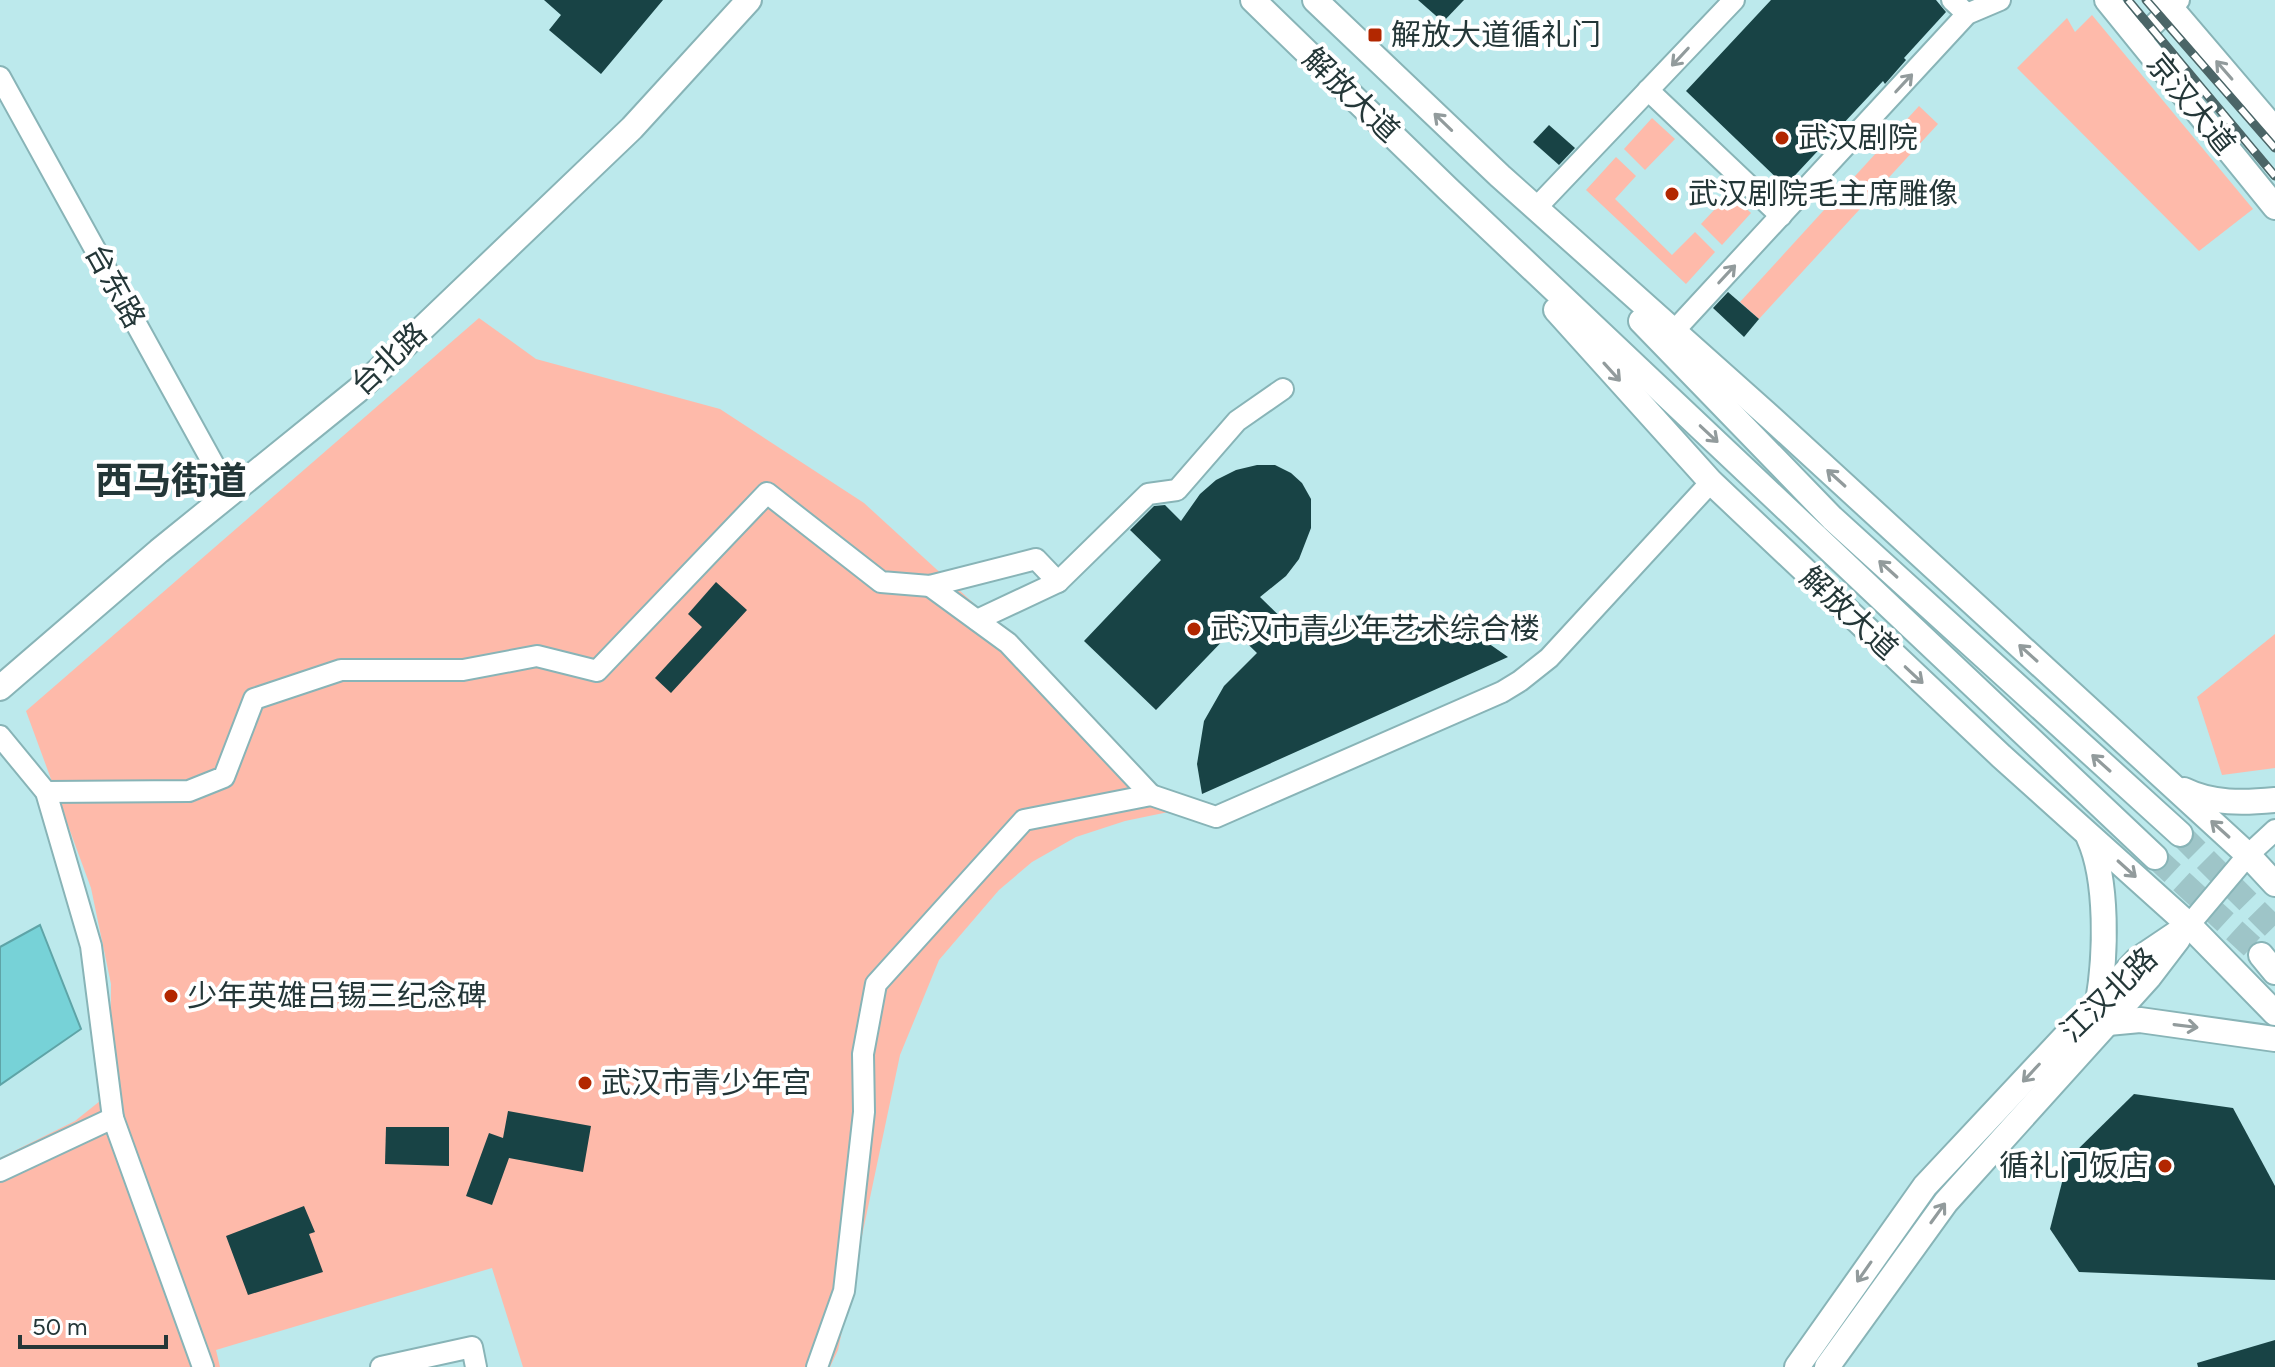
<svg xmlns="http://www.w3.org/2000/svg" width="2275" height="1367" viewBox="0 0 2275 1367" font-family="Figtree,'Noto Sans SC',sans-serif">
	<style>
		.green { fill: #febaaa }
		.water { fill: #77d2d7; stroke: #5ea4a7; stroke-width: 2 }
		.building { fill: #184345 }
		.lines { fill: none; stroke-linecap: round; stroke-linejoin: round }
		.major-tunnel { stroke: #9ec5c8; stroke-width: 24; stroke-dasharray: 24 12; stroke-linecap: butt }
		.minor-casing { stroke: #88b4b7; stroke-width: 24 }
		.major-casing { stroke: #88b4b7; stroke-width: 28 }
		.minor { stroke: #fff; stroke-width: 20 }
		.major { stroke: #fff; stroke-width: 24 }
		.rail-casing { stroke: #4b6567; stroke-width: 9 }
		.rail { stroke: #fff; stroke-width: 6; stroke-dasharray: 18; stroke-linecap: butt }
		.oneway { stroke: #929b9c }
		.poi-dot { fill: #b22700; stroke: #fff; stroke-width: 3 }
		.labels { text-anchor: middle; stroke-width: 8; stroke-linejoin: round; paint-order: stroke }
		.poi-label { font-size: 30px; fill: #243738; stroke: #fff; text-anchor: start }
		.street-label { font-size: 30px; fill: #243738; stroke: #fff }
		.district-label { font-size: 38px; font-weight: bold; fill: #243738; stroke: #fff }
	</style>
	<rect width="100%" height="100%" fill="#bce9ec"/>
	<!-- green -->
	<g class="green">
		<path d="M2092,15L2253,209L2199,251L2017,68L2067,18L2075,32Z"/>
		<path d="M1919,106L1938,124L1759,319L1740,302Z"/>
		<path d="M1652,118L1675,139L1645,170L1624,149Z"/>
		<path d="M1616,157L1636,176L1615,199L1672,255L1695,232L1715,252L1686,284L1586,190Z"/>
		<path d="M1730,193L1751,213L1722,245L1701,224Z"/>
		<path d="M479,318L536,359L720,409L864,503L1005,632L1178,810L1125,821L1076,837L1032,862L999,890L939,960L900,1055L838,1350L830,1367H523L492,1268L216,1350L220,1367H0V1158L75,1121L100,1101L110,1074L111,984L91,888L26,711Z"/>
		<path d="M2275,634V768L2222,775L2197,697Z"/>
	</g>
	<!-- water -->
	<path class="water" d="M40,925L81,1029L0,1085V947Z"/>
	<!-- building -->
	<g class="building">
		<path d="M544,0H663L601,74L549,30L561,15Z"/>
		<path d="M1418,0H1464L1443,22Z"/>
		<path d="M1771,0H1936L1946,12L1904,58L1906,60L1885,84L1883,81L1785,186L1686,91Z"/>
		<path d="M1549,125L1575,148L1559,165L1533,142Z"/>
		<path d="M1728,292L1759,319L1744,337L1713,308Z"/>
		<path d="M1257,465H1275L1291,473L1302,483L1311,499V528L1299,559L1286,576L1260,597L1297,633L1350,616L1389,614L1414,616L1466,632L1488,643L1508,657L1202,794L1197,764L1204,721L1224,686L1257,653L1233,630L1156,710L1084,641L1161,560L1130,530L1154,506L1165,505L1181,521L1200,494L1216,480L1236,470Z"/>
		<path d="M716,582L747,610L671,693L655,678L702,627L688,614Z"/>
		<path d="M2134,1094L2233,1108L2275,1186V1280L2079,1272L2050,1229L2068,1159Z"/>
		<path d="M508,1111L591,1126L583,1172L509,1158L492,1205L466,1196L489,1133L503,1138Z"/>
		<path d="M386,1127H449V1166L385,1164Z"/>
		<path d="M304,1206L315,1232L309,1234L323,1272L248,1295L226,1236Z"/>
		<path d="M2275,1340V1367H2198L2197,1363Z"/>
	</g>
	<g class="lines">
		<!-- major-tunnel -->
		<g class="major-tunnel">
			<path d="M2180,834L2275,929"/>
			<path d="M2155,857L2261,955"/>
		</g>
		<!-- minor casing -->
		<g class="minor-casing">
			<g id="minor">
				<path d="M1952,0L1967,14"/>
				<path d="M2139,39L2179,0"/>
				<path d="M0,77L230,494"/>
				<path d="M1648,90L1781,216"/>
				<path d="M1536,208L1734,0"/>
				<path d="M1674,331L1967,14L2000,0"/>
				<path d="M930,586L1008,643L1151,795"/>
				<path d="M977,620L1058,582"/>
				<path d="M0,736L46,792L91,946L113,1118L0,1171"/>
				<path d="M46,792L189,791L224,777L254,699L341,670H463L537,656L597,671L767,493L881,582L930,586L1036,559L1058,582L1148,494L1177,490L1237,421L1283,389"/>
				<path d="M2189,925L2248,855L2275,830"/>
				<path d="M113,1118L203,1367"/>
				<path d="M381,1367L472,1347L476,1367"/>
				<path d="M817,1367L844,1291L864,1112L863,1054L876,984L1024,820L1151,795L1216,817L1502,692L1520,681L1549,658L1711,482"/>
			</g>
		</g>
		<!-- major casing -->
		<g class="major-casing">
			<g id="major">
				<path d="M1253,0L1448,189L2155,857"/>
				<path d="M1315,0L1500,176L1770,417L2248,855L2275,884"/>
				<path d="M2107,0L2275,207"/>
				<path d="M2164,0L2275,130"/>
				<path d="M1556,310L1711,482L2001,756L2189,925L2275,1013"/>
				<path d="M1641,321L1832,518L2180,834"/>
				<path d="M0,688L159,551L358,390L632,128L749,0"/>
				<path d="M2184,790C2212,804 2244,803 2275,800"/>
				<path d="M2089,838C2108,880 2106,956 2098,1002"/>
				<path d="M2261,955L2275,972"/>
				<path d="M2108,1023L2140,1020L2275,1039"/>
				<path d="M1797,1367L1925,1186L2137,960L2189,925"/>
				<path d="M1827,1367L1946,1202L2149,977L2178,939"/>
			</g>
		</g>
		<!-- minor -->
		<use href="#minor" class="minor"/>
		<!-- major -->
		<use href="#major" class="major"/>
		<!-- rail casing -->
		<g class="rail-casing">
			<g id="rail">
				<path d="M2128,0L2275,176"/>
				<path d="M2146,0L2275,148"/>
			</g>
		</g>
		<!-- rail -->
		<use href="#rail" class="rail"/>
	</g>
	<!-- one-way arrows -->
	<defs><path id="oneway-shaft" d="M-6 0H5M1.5-3L5.5 0L1.5 3" fill="none" stroke-width="1.6" stroke-linecap="round" stroke-linejoin="round" transform="scale(2)"/></defs>
	<g class="oneway">
		<use href="#oneway-shaft" transform="translate(1680 57) rotate(133)"/>
		<use href="#oneway-shaft" transform="translate(2224 70) rotate(-131)"/>
		<use href="#oneway-shaft" transform="translate(1904 83) rotate(-47)"/>
		<use href="#oneway-shaft" transform="translate(1443 122) rotate(-136)"/>
		<use href="#oneway-shaft" transform="translate(1727 274) rotate(-47)"/>
		<use href="#oneway-shaft" transform="translate(1612 372) rotate(48)"/>
		<use href="#oneway-shaft" transform="translate(1709 434) rotate(43)"/>
		<use href="#oneway-shaft" transform="translate(1836 478) rotate(-138)"/>
		<use href="#oneway-shaft" transform="translate(1888 569) rotate(-138)"/>
		<use href="#oneway-shaft" transform="translate(2028 653) rotate(-138)"/>
		<use href="#oneway-shaft" transform="translate(1914 675) rotate(43)"/>
		<use href="#oneway-shaft" transform="translate(2101 763) rotate(-138)"/>
		<use href="#oneway-shaft" transform="translate(2220 829) rotate(-138)"/>
		<use href="#oneway-shaft" transform="translate(2127 869) rotate(42)"/>
		<use href="#oneway-shaft" transform="translate(2186 1026) rotate(7)"/>
		<use href="#oneway-shaft" transform="translate(2031 1073) rotate(133)"/>
		<use href="#oneway-shaft" transform="translate(1938 1213) rotate(-54)"/>
		<use href="#oneway-shaft" transform="translate(1864 1272) rotate(125)"/>
	</g>
	<!-- markers -->
	<g class="poi-dot">
		<rect x="1367" y="27" width="16" height="16" rx="4"/>
		<circle cx="1782" cy="138" r="8"/>
		<circle cx="1672" cy="194" r="8"/>
		<circle cx="1194" cy="629" r="8"/>
		<circle cx="171" cy="996" r="8"/>
		<circle cx="585" cy="1083" r="8"/>
		<circle cx="2165" cy="1166" r="8"/>
	</g>
	<g class="labels">
		<!-- poi labels -->
		<g class="poi-label">
			<text x="1391" y="45">解放大道循礼门</text>
			<text x="1798" y="148">武汉剧院</text>
			<text x="1688" y="204">武汉剧院毛主席雕像</text>
			<text x="1210" y="639">武汉市青少年艺术综合楼</text>
			<text x="187" y="1006">少年英雄吕锡三纪念碑</text>
			<text x="601" y="1093">武汉市青少年宫</text>
			<text x="2149" y="1176" text-anchor="end">循礼门饭店</text>
		</g>
		<!-- street labels -->
		<g class="street-label">
			<text transform="translate(1351 95) rotate(44)" y="10">解放大道</text>
			<text transform="translate(2191 104) rotate(51)" y="10">京汉大道</text>
			<text transform="translate(115 286) rotate(61)" y="10">台东路</text>
			<text transform="translate(389 359) rotate(-43)" y="10">台北路</text>
			<text transform="translate(1849 613) rotate(43)" y="10">解放大道</text>
			<text transform="translate(2109 995) rotate(-44)" y="10">江汉北路</text>
		</g>
		<!-- district labels -->
		<g class="district-label">
			<text x="171" y="494">西马街道</text>
		</g>
	</g>
	<!-- scale -->
	<path d="M20 1335v12h146v-12" fill="none" stroke="#243738" stroke-width="4"/>
	<text x="32" y="1335" font-size="24" fill="#243738" stroke="#ffffff" stroke-width="6" paint-order="stroke">50 m</text>
</svg>
